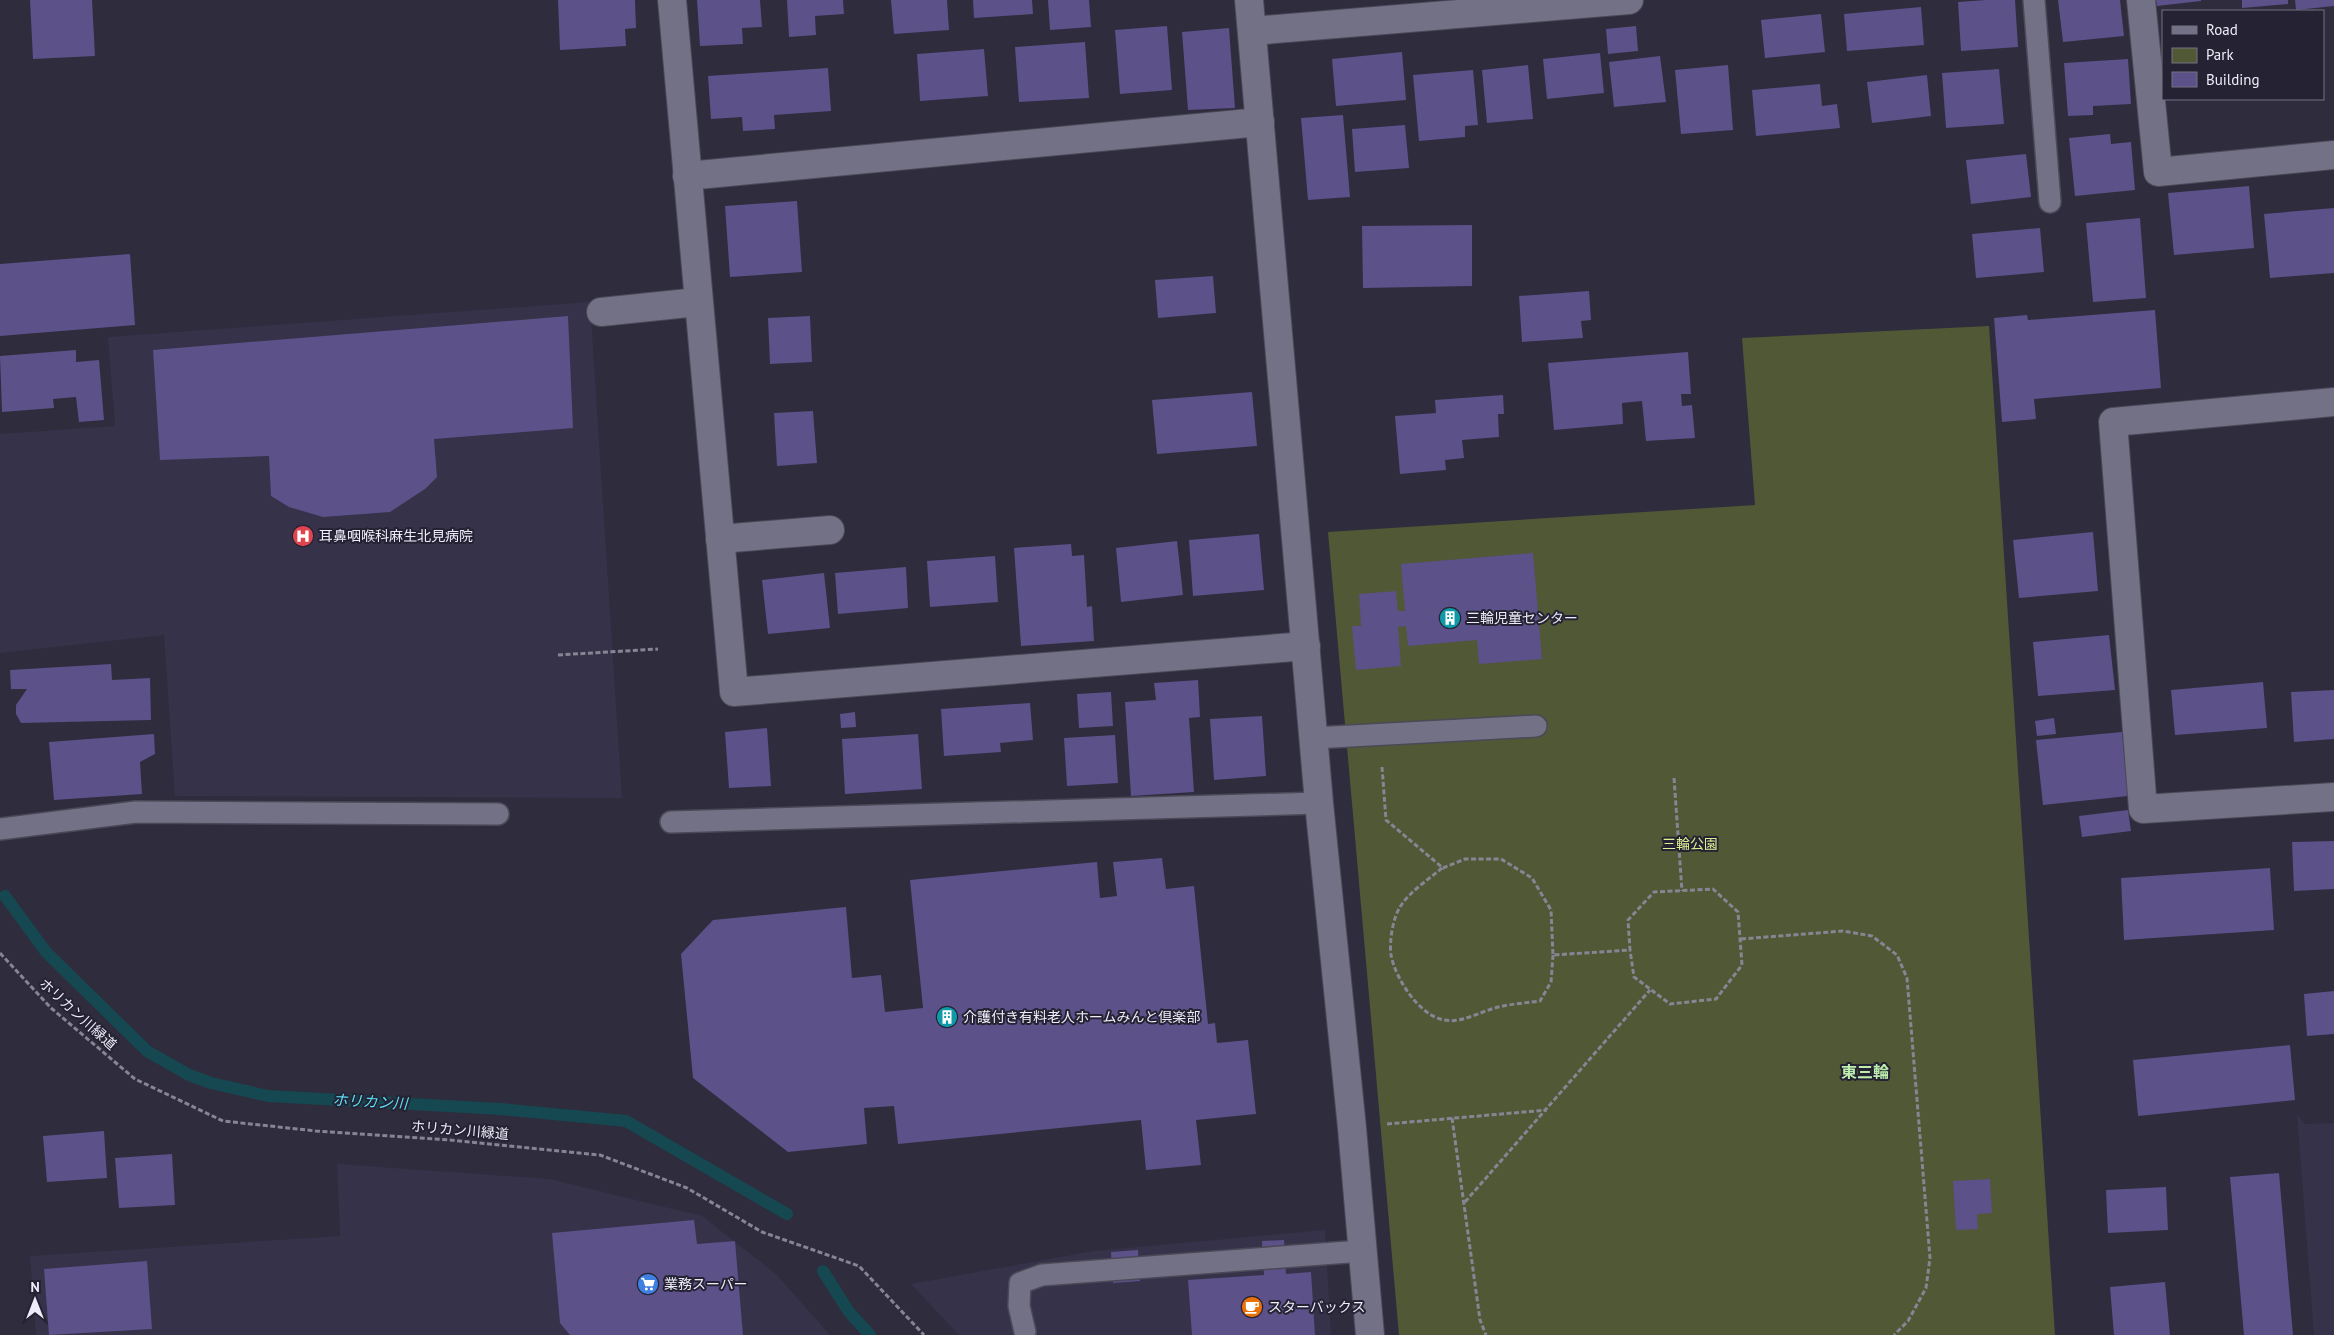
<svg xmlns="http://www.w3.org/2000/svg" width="2334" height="1335" viewBox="0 0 2334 1335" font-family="'PT Sans','Noto Sans JP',sans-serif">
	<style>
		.built { fill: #36324a }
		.green { fill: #515835 }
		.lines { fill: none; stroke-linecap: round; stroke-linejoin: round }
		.stream { stroke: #164851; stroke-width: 12 }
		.building { fill: #5c5189 }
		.lane-casing { stroke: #4b4857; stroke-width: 24 }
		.street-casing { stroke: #4b4857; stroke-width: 30 }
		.path { stroke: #878594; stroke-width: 3; stroke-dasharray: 5 2.5; stroke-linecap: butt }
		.lane { stroke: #737185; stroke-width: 21 }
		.street { stroke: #737185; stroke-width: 28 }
		.labels { text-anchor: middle; stroke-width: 4; stroke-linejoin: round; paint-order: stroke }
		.poi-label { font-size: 14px; fill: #eeecf8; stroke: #242233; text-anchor: start }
		.park-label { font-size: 14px; fill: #ddf092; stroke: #242233 }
		.street-label { font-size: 14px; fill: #eeecf8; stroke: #242233 }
		.water-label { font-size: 15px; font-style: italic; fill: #5be1f9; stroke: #242233 }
		.quarter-label { font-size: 16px; font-weight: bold; fill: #bdeeae; stroke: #242233 }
	</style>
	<rect width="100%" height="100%" fill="#2e2c3d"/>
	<!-- built -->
	<g class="built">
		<path d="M590,302L622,798L175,796L164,635L0,653V434L115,426L108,337Z"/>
		<path d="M2297,1114L2305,1124L2334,1123V1335H2314Z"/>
		<path d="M337,1164L549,1179L702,1216L777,1275L830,1335H36L30,1256L340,1236Z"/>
		<path d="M1325,1230L1331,1335H959L911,1284L1094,1251Z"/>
	</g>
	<!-- green -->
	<path class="green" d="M1989,326L2055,1335H1399L1328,532L1755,505L1742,338Z"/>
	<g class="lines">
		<!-- stream -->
		<g class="stream">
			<path d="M5,896L46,952L147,1051L189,1075L211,1083L268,1096L501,1109L626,1121L787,1214"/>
			<path d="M823,1271L849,1312L870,1335"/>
		</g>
	</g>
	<!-- building -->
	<g class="building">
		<path d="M30,0H92L95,56L33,59Z"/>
		<path d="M558,0H635L636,28L625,29L626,46L560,50Z"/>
		<path d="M697,0H760L762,27L742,28L743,44L700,46Z"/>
		<path d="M787,0H843L844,14L815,16L816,35L789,37Z"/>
		<path d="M891,0H947L949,30L894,34Z"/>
		<path d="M973,0H1032L1033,14L974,18Z"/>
		<path d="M1048,0H1089L1091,27L1050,30Z"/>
		<path d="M1986,0H2015L2018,47L1961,51L1958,2Z"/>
		<path d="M2058,0H2120L2124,36L2063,42Z"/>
		<path d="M2156,0H2201V1L2157,6Z"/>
		<path d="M2242,0H2288V4L2242,8Z"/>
		<path d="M2295,0H2334V6L2296,10Z"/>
		<path d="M1921,7L1924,45L1847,51L1844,14Z"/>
		<path d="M1821,14L1825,52L1765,58L1761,20Z"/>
		<path d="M1167,26L1172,90L1120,94L1115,30Z"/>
		<path d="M1636,26L1638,51L1608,54L1606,29Z"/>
		<path d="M1229,28L1235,108L1188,110L1182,32Z"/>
		<path d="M1085,42L1089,98L1019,102L1015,47Z"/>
		<path d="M984,49L988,96L920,101L917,54Z"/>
		<path d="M1402,52L1406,100L1336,106L1332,59Z"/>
		<path d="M1600,53L1604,93L1547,99L1543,59Z"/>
		<path d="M1660,56L1666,102L1614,107L1609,62Z"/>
		<path d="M2128,59L2131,104L2093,106V115L2068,116L2064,63Z"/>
		<path d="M1528,65L1533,119L1487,123L1482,70Z"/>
		<path d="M1728,65L1733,130L1681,134L1675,70Z"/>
		<path d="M828,68L831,111L774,115L775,129L743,131L742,117L711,119L708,76Z"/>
		<path d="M1999,69L2004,124L1946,128L1942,73Z"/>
		<path d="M1473,70L1478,125L1465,126V137L1419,141L1413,75Z"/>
		<path d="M1927,75L1931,116L1872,123L1867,82Z"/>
		<path d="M1820,84L1822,106L1837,104L1840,128L1756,136L1752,90Z"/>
		<path d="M1343,115L1350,197L1308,200L1301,118Z"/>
		<path d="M1405,125L1409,168L1355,172L1352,129Z"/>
		<path d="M2110,134L2111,144L2131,142L2135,190L2075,196L2069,138Z"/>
		<path d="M2026,154L2031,197L1971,204L1966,160Z"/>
		<path d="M2249,186L2254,248L2174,255L2168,193Z"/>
		<path d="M797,201L802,272L730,277L725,206Z"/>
		<path d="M2334,208V273L2270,278L2264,214Z"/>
		<path d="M2140,218L2146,298L2093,302L2086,223Z"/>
		<path d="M1472,225V286L1363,288L1362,226Z"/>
		<path d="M2040,228L2044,272L1976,278L1972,234Z"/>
		<path d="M130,254L135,325L0,336V264Z"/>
		<path d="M1213,276L1216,313L1158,318L1155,280Z"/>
		<path d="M1589,291L1591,320L1581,321L1583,338L1522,342L1519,296Z"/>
		<path d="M2155,310L2161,388L2034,399L2036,419L2002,422L1994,318L2027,315L2028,320Z"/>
		<path d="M568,316L573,428L434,439L437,477L425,489L390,512L323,517L289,507L271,496L269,456L160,460L153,350Z"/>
		<path d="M810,316L812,362L770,364L768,318Z"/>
		<path d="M76,350V362L99,360L104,420L79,422L76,397L53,399L54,408L2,412L0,356Z"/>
		<path d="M1688,352L1691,394H1681L1682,406L1692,405L1695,438L1646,441L1642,401L1622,403L1623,424L1554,430L1548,363Z"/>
		<path d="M1252,392L1257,446L1157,454L1152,400Z"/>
		<path d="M1503,395L1504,414H1498L1499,437L1462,440L1464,458L1445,460L1446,470L1400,474L1395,416L1436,413L1435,400Z"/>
		<path d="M813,411L817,463L777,466L774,413Z"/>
		<path d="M2093,532L2098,591L2019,598L2013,540Z"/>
		<path d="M1259,534L1264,590L1193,596L1189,540Z"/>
		<path d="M1177,541L1183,595L1121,602L1116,548Z"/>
		<path d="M1071,544L1072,556L1084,555L1087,607L1092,606L1094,641L1021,646L1014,548Z"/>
		<path d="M1533,553L1542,659L1479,664L1477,640L1408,646L1406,626L1398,627L1401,666L1356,670L1352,626H1361L1359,594L1396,591L1398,611H1405L1401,564Z"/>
		<path d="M995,556L998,602L930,607L927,561Z"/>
		<path d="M906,567L908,608L838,614L835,573Z"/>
		<path d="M824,573L830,628L768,634L762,580Z"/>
		<path d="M2109,635L2115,690L2038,696L2033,642Z"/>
		<path d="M111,664L112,680L150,678L151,720L21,723L16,714V705L27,689H11L10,670Z"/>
		<path d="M1198,680L1200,717L1189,718L1194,792L1131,796L1125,702L1156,700L1154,683Z"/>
		<path d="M2263,682L2267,728L2175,735L2171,690Z"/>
		<path d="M2334,690V739L2294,742L2291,692Z"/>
		<path d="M1111,692L1113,726L1079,728L1077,694Z"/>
		<path d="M1030,703L1033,740L1000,743L1001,752L944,756L941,709Z"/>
		<path d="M855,712L856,727L841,728L840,714Z"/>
		<path d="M1262,716L1266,776L1214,780L1210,719Z"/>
		<path d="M2054,718L2056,734L2037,736L2035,721Z"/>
		<path d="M767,728L771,786L729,788L725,732Z"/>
		<path d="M2122,732L2128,796L2043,805L2036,740Z"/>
		<path d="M154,734L155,754L140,762L142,794L54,800L49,742Z"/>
		<path d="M918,734L922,789L845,794L842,739Z"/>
		<path d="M1115,735L1118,783L1067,786L1064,738Z"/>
		<path d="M2128,810L2131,831L2082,837L2079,816Z"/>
		<path d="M2334,841V889L2294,891L2292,842Z"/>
		<path d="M1162,858L1166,889L1194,886L1208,1024L1215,1023L1217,1043L1248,1040L1256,1114L1196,1120L1201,1165L1146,1170L1141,1120L898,1144L894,1106L864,1108L867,1144L788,1152L693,1078L681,954L713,920L846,907L852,978L881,975L885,1012L923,1008L910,880L1097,862L1100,898L1117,896L1113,862Z"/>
		<path d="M2270,868L2274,930L2124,940L2121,878Z"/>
		<path d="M2334,991V1034L2307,1036L2304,994Z"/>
		<path d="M2290,1045L2295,1100L2138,1116L2133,1060Z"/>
		<path d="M104,1131L107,1178L47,1182L43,1136Z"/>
		<path d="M172,1154L175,1205L119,1208L115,1158Z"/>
		<path d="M2279,1173L2293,1335H2244L2230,1177Z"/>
		<path d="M1990,1179L1992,1213L1977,1214L1978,1229L1956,1230L1953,1181Z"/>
		<path d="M2166,1187L2168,1230L2108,1233L2106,1190Z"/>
		<path d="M694,1220L697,1244L735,1241L743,1335H570L560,1323L552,1233Z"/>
		<path d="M1284,1240L1286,1274L1311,1272L1315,1335H1192L1188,1280L1264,1275L1262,1241Z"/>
		<path d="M1138,1250L1140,1281L1113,1283L1111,1252Z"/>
		<path d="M147,1261L152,1329L49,1335L44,1269Z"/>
		<path d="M2165,1282L2170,1335H2114L2110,1287Z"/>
	</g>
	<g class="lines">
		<!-- lane casing -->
		<g class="lane-casing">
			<g id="lane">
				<path d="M2034,0L2050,202"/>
				<path d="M1314,738L1536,726"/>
				<path d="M671,822L1319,803"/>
				<path d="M0,829L136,812L498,814"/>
				<path d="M1025,1332L1019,1306L1020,1283L1042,1275L1362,1251"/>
			</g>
		</g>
		<!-- street casing -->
		<g class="street-casing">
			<g id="street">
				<path d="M672,0L734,692L1306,646"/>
				<path d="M1249,0L1319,803L1352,1128L1370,1335"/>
				<path d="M2141,0L2158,172L2334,155"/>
				<path d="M1252,31L1629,0"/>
				<path d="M687,176L1260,122"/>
				<path d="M601,312L698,302"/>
				<path d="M2334,402L2113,422L2143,809L2334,797"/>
				<path d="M720,539L830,530"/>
			</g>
		</g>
		<!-- path -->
		<g class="path">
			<path d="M558,655L658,649"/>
			<path d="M1382,767L1386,820L1443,868L1465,859H1501L1532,878L1551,910L1553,955L1630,950L1628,920L1654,892L1713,889L1738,912L1742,965L1716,999L1670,1004L1634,977L1630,950"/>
			<path d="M1674,778L1682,891"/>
			<path d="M1442,868C1428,880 1410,891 1400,907C1393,918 1389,941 1391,955C1395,977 1417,1012 1440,1019C1459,1025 1477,1013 1495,1008C1509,1004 1525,1003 1540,1001L1551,982L1553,955"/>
			<path d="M1741,939L1843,931L1872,936L1897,955L1907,978L1930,1258L1926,1288L1908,1321L1894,1335"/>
			<path d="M0,953L51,1008L135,1079L223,1121L316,1131L450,1140L600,1155L687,1188L762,1232L859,1266L924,1335"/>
			<path d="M1452,1118L1480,1320L1486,1335"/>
			<path d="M1387,1124L1547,1110"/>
			<path d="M1465,1202L1650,990"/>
		</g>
		<!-- lane -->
		<use href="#lane" class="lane"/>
		<!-- street -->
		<use href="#street" class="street"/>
	</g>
	<!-- icons -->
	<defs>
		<g id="hospital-disc" transform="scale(1.125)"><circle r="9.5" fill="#e0444e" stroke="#242233"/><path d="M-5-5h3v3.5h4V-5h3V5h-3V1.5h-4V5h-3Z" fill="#fff"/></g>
		<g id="building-disc" transform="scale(1.125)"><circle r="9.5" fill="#0f9aa8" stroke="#242233"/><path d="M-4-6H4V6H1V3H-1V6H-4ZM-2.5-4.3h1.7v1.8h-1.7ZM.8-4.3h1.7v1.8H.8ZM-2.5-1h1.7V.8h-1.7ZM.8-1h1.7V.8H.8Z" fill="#fff"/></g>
		<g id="supermarket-disc" transform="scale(1.125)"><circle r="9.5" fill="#3f7fe0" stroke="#242233"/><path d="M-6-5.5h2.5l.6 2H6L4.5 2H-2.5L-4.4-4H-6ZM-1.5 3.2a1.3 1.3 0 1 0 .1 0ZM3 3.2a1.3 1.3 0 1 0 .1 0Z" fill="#fff"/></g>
		<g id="cafe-disc" transform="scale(1.125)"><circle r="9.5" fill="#e8710a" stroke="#242233"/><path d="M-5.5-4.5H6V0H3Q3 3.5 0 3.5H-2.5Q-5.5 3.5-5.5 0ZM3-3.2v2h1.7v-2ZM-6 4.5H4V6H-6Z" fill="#fff"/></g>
	</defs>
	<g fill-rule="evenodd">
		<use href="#hospital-disc" x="303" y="536"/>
		<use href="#building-disc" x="1450" y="618"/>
		<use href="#building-disc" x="947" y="1017"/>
		<use href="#supermarket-disc" x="648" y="1284"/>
		<use href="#cafe-disc" x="1252" y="1307"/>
	</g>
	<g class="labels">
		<!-- poi labels -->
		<g class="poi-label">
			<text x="319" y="541">耳鼻咽喉科麻生北見病院</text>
			<text x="1466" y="623">三輪児童センター</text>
			<text x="963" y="1022">介護付き有料老人ホームみんと倶楽部</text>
			<text x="664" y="1289">業務スーパー</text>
			<text x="1268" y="1312">スターバックス</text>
		</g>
		<!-- park labels -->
		<g class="park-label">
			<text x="1690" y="849">三輪公園</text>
		</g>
		<!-- street labels -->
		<g class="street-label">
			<text transform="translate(78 1014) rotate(42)" y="5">ホリカン川緑道</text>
			<text transform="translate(460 1130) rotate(5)" y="5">ホリカン川緑道</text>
		</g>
		<!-- water labels -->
		<g class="water-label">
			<text transform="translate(370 1102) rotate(3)" y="5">ホリカン川</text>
		</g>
		<!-- quarter labels -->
		<g class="quarter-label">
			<text x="1865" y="1078">東三輪</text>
		</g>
	</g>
	<!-- legend -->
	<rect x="2162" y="10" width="162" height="90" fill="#242233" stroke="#757382"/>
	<rect x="2172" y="26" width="25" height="8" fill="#737185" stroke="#757382"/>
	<text x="2206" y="35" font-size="15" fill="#eeecf8">Road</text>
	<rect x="2172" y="48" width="25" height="15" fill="#515835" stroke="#757382"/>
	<text x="2206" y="60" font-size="15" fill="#eeecf8">Park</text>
	<rect x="2172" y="72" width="25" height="15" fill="#5c5189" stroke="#757382"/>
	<text x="2206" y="85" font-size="15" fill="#eeecf8">Building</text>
	<!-- north arrow -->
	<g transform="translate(35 1300)" stroke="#242233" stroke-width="4" paint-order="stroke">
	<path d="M0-4L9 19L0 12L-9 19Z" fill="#eeecf8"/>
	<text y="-8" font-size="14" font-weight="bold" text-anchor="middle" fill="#eeecf8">N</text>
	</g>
</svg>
